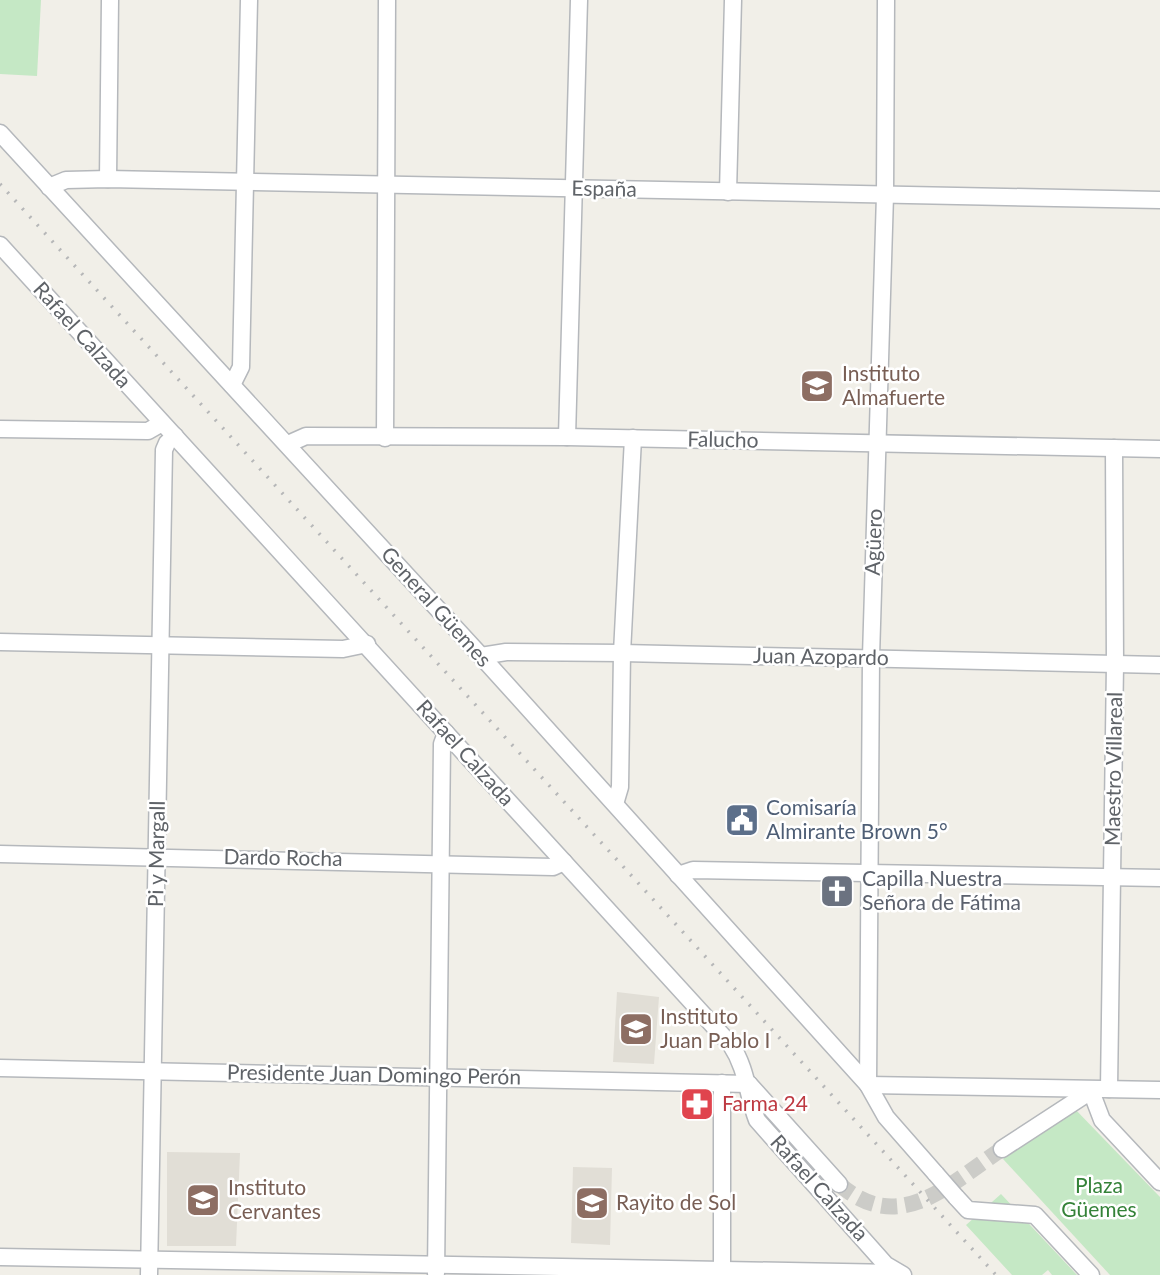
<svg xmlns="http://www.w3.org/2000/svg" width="1160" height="1275" viewBox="0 0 1160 1275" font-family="Lato,sans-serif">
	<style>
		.education { fill: #e1ded6 }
		.green { fill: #c5e8c5 }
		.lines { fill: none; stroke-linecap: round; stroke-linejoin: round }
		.minor-tunnel { stroke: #ccccc8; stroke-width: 16; stroke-dasharray: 16 8; stroke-linecap: butt }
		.minor-casing { stroke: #b5b8bc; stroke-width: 19 }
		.minor { stroke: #fff; stroke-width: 16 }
		.rail { stroke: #b6b7b8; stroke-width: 3.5; stroke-dasharray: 2 9; stroke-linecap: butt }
		.minor-bridge-casing { stroke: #b5b8bc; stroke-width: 19; stroke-linecap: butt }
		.minor-bridge { stroke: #fff; stroke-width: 16 }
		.labels { text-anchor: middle; stroke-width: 5; stroke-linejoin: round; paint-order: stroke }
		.street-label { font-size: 21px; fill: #5f6368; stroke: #fff }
		.education-label { font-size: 21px; fill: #785e54; stroke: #fff; text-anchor: start }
		.service-label { font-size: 21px; fill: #4e5e75; stroke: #fff; text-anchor: start }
		.worship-label { font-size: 21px; fill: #5b616d; stroke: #fff; text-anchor: start }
		.health-label { font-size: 21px; fill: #be3a42; stroke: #fff; text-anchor: start }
		.park-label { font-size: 21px; fill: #348238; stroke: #fff }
	</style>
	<rect width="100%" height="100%" fill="#f1efe8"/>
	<!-- education -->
	<g class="education">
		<path d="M617,992L659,997L654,1064L613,1062Z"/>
		<path d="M167,1152L240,1153L236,1246H167Z"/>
		<path d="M573,1167L612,1168L610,1245L571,1243Z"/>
	</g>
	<!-- green -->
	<g class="green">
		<path d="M0,0H41L37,76L0,74Z"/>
		<path d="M1073,1107L1160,1197V1275H1110L1003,1159Z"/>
		<path d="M1001,1194L1077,1275H1052L1048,1270L1042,1275H1012L966,1225Z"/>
	</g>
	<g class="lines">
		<!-- minor-tunnel -->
		<path class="minor-tunnel" d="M839,1184C900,1237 949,1184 1002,1149"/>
		<!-- minor casing -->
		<g class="minor-casing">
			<g id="minor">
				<path d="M0,133L481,656L868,1085L886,1117L936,1174"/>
				<path d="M108,179L110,0"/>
				<path d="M49,187L66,180L108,179L1160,200"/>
				<path d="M728,192L733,0"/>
				<path d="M0,245L731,1045C747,1069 747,1094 757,1120L886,1265L903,1275"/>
				<path d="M232,385L241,367L249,0"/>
				<path d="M0,429L148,431L162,423"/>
				<path d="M567,437L579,0"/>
				<path d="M385,438L387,0"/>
				<path d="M288,444L306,436L567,437L1160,449"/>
				<path d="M0,642L343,649L367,644"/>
				<path d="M481,656L506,652L622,653L1160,665"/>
				<path d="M615,804L620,787L622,653L633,438"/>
				<path d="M0,854L553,867L564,862"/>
				<path d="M678,875L693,870L1160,878"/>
				<path d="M0,1068L749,1084"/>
				<path d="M722,1083V1275"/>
				<path d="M749,1084L839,1184"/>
				<path d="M868,1085L871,657L885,195L886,0"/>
				<path d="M868,1085L1160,1090"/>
				<path d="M1109,1089L1115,664L1114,448"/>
				<path d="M1091,1091L1102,1120L1160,1182"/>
				<path d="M1002,1149L1091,1091"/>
				<path d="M956,1197L968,1210L1035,1215L1091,1275"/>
				<path d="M0,1257L896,1273"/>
				<path d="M436,1273L442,744L446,733"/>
				<path d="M149,1275L164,450L167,443L175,436"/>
			</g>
		</g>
		<!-- minor -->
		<use href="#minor" class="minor"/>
		<!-- rail -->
		<path class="rail" d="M0,184L996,1275"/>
		<!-- minor-bridge casing -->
		<g class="minor-bridge-casing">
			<path id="minor-bridge" d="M936,1174L956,1197"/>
		</g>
		<!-- minor-bridge -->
		<use href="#minor-bridge" class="minor-bridge"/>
	</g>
	<!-- icons -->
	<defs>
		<g id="school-square" transform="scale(1.75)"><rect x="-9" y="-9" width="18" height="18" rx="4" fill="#8d6e63" stroke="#fff"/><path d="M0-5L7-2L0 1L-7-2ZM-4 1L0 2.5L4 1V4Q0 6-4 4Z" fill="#fff"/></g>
		<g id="civic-square" transform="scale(1.75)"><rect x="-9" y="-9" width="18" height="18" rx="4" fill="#5c6f8a" stroke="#fff"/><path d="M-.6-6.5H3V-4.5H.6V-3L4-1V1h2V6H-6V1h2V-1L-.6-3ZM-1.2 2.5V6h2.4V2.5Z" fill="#fff"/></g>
		<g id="church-square" transform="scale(1.75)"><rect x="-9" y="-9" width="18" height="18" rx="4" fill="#6b7280" stroke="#fff"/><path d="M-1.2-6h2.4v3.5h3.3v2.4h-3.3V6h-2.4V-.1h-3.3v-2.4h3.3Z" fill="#fff"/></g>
		<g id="pharmacy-square" transform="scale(1.75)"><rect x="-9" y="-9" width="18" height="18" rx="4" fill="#e0444e" stroke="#fff"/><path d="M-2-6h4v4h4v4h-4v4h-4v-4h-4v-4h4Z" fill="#fff"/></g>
	</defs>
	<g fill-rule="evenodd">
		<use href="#school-square" x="817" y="386"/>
		<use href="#civic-square" x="742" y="820"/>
		<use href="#church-square" x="837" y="891"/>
		<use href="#school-square" x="636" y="1029"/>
		<use href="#pharmacy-square" x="697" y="1104"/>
		<use href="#school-square" x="203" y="1200"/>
		<use href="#school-square" x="592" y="1203"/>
	</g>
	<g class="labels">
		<!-- street labels -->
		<g class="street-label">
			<text transform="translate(604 189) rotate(1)" y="7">España</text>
			<text transform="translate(82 335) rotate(48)" y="7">Rafael Calzada</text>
			<text transform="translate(723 440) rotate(1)" y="7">Falucho</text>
			<text transform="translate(874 542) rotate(-88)" y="7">Agüero</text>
			<text transform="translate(436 607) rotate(48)" y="7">General Güemes</text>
			<text transform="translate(821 657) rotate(1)" y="7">Juan Azopardo</text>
			<text transform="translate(465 753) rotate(48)" y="7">Rafael Calzada</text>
			<text transform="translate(1114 769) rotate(-89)" y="7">Maestro Villareal</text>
			<text transform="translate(157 854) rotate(-89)" y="7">Pi y Margall</text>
			<text transform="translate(283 858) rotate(1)" y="7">Dardo Rocha</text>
			<text transform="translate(374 1075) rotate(1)" y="7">Presidente Juan Domingo Perón</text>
			<text transform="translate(819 1188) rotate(48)" y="7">Rafael Calzada</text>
		</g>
		<!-- education labels -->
		<g class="education-label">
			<text x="842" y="381">Instituto<tspan x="842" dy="24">Almafuerte</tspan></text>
			<text x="660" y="1024">Instituto<tspan x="660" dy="24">Juan Pablo I</tspan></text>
			<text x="228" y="1195">Instituto<tspan x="228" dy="24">Cervantes</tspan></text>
			<text x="616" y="1210">Rayito de Sol</text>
		</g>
		<!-- service labels -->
		<g class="service-label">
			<text x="766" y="815">Comisaría<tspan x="766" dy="24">Almirante Brown 5°</tspan></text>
		</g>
		<!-- worship labels -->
		<g class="worship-label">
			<text x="862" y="886">Capilla Nuestra<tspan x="862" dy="24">Señora de Fátima</tspan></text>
		</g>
		<!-- health labels -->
		<g class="health-label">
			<text x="722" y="1111">Farma 24</text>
		</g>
		<!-- park labels -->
		<g class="park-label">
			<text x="1099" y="1193">Plaza<tspan x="1099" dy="24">Güemes</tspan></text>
		</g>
	</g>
</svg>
